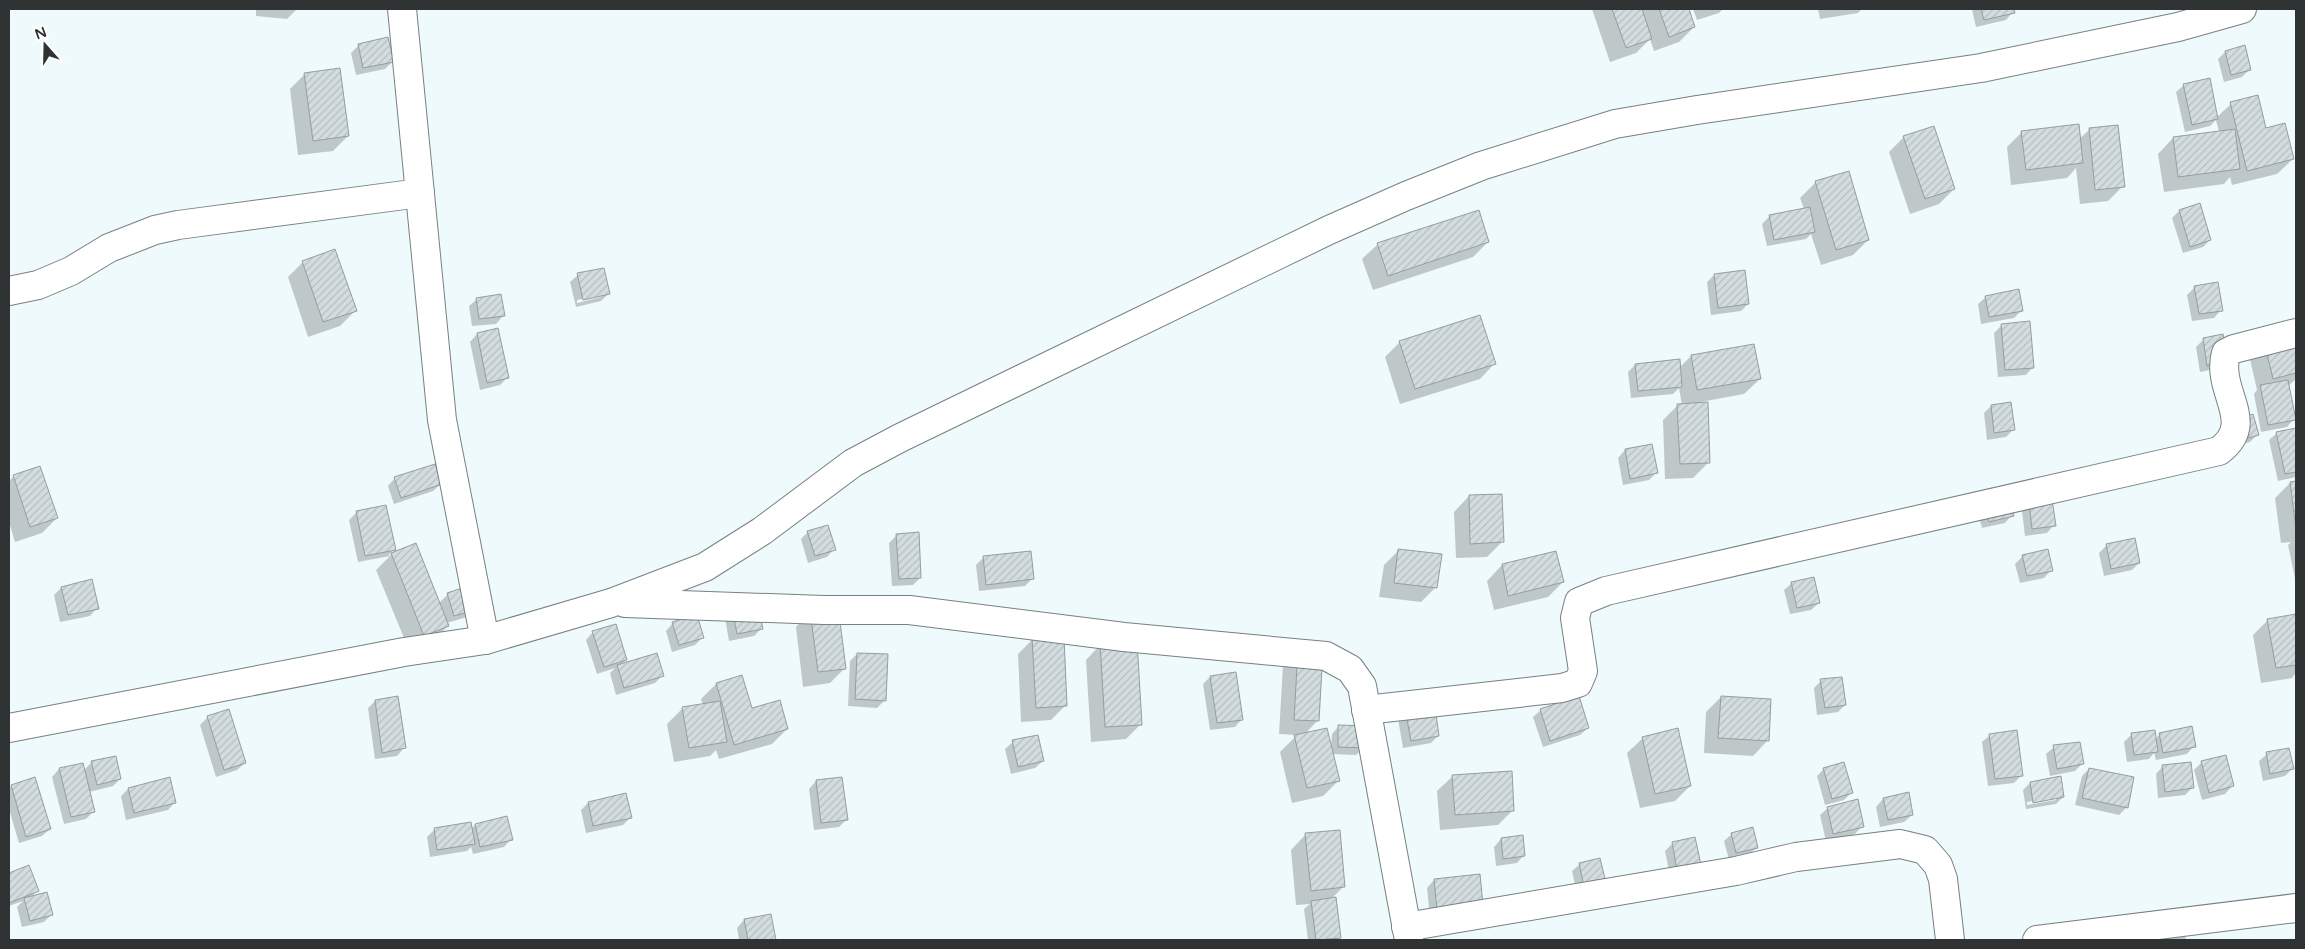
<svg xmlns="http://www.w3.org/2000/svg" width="2305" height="949" viewBox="0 0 2305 949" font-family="'Varela Round',sans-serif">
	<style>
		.shadow { fill: #0003; fill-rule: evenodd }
		.building { fill: url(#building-hatch); stroke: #949ea0 }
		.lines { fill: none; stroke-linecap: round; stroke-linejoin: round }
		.minor-casing { stroke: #778082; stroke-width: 30 }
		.minor { stroke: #fff; stroke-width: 28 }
	</style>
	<defs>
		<pattern id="building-hatch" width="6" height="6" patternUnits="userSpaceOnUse" patternTransform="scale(1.25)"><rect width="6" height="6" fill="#d3dddf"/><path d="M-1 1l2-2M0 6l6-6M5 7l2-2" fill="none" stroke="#b5bec0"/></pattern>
	</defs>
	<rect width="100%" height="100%" fill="#effafc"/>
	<!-- shadow -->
	<g class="shadow">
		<path d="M256,9H297L287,19L256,16Z"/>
		<path d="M1592,9H1688L1694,27L1679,42L1654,51L1650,39L1636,53L1610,62Z"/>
		<path d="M1693,9H1723L1719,13L1697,20Z"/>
		<path d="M1818,9H1862L1858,13L1820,19Z"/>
		<path d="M1972,9H2012L2013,12L2006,20L1976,27Z"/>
		<path d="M359,45L392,62L385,69L356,75L351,53Z"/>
		<path d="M2225,52L2250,69L2242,77L2224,82L2218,59Z"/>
		<path d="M305,74L348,136L333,151L298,155L290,89Z"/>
		<path d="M2184,85L2217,117L2231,104L2265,130L2293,159L2277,174L2232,185L2230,177L2224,184L2164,192L2158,154L2173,138L2219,132L2216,120L2210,126L2185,132L2176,92Z"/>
		<path d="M2089,130L2123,186L2108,201L2080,204L2076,168L2067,178L2011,185L2007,147L2022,132L2079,139Z"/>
		<path d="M1904,137L1954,189L1939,204L1910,214L1889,152Z"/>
		<path d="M1816,182L1868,240L1853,255L1821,265L1811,234L1806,239L1767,246L1762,224L1770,216L1804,209L1800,198Z"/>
		<path d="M2179,211L2210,240L2203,247L2183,253L2172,218Z"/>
		<path d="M1488,242L1473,257L1373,290L1362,259L1378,244Z"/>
		<path d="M303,262L355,311L340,326L308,337L288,277Z"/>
		<path d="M578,275L608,294L601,301L576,307L570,282ZM601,295V297L577,303V300Z"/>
		<path d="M1714,275L1748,304L1741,311L1711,315L1707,282Z"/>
		<path d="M2195,287L2221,310L2214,318L2192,321L2187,295Z"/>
		<path d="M1986,297L2022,310L2014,318L1981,324L1978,304Z"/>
		<path d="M477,299L503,316L496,324L472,326L469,306Z"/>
		<path d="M2001,326L2033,367L2026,375L1998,377L1994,333Z"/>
		<path d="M477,334L508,377L500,385L480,390L470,342Z"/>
		<path d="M2296,338V379L2288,386L2294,419L2287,427L2261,432L2254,394L2257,390L2247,346Z"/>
		<path d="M2203,340L2219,368L2200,372L2196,347Z"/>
		<path d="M1400,342L1495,363L1480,379L1400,404L1385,357Z"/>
		<path d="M1691,356L1760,379L1744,394L1695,403L1709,462L1693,478L1665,479L1663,420L1678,405H1682L1679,388L1673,394L1631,398L1628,372L1635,365L1679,368Z"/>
		<path d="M1991,406L2014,429L2006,437L1987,440L1984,413Z"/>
		<path d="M2225,428L2257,435L2250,442L2230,448Z"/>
		<path d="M2296,429V477L2278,481L2269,440L2277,433Z"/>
		<path d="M1651,445L1657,472L1649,480L1623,485L1618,458L1625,450Z"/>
		<path d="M14,476L57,518L42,533L15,542L9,522V481Z"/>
		<path d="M395,478L441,484L433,491L394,504L388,486Z"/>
		<path d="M2296,482V583L2288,545L2291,542L2281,543L2275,498L2290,483Z"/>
		<path d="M1469,496L1502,542L1487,557L1456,558L1454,512Z"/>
		<path d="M2029,504L2054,525L2047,533L2025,536L2022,511Z"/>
		<path d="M1977,510L2012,515L2005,523L1982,528Z"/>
		<path d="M357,512L394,549L388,556L415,545L439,603L448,594L470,616L447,623L448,626L432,641L409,650L376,570L390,556L358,562L349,520Z"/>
		<path d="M808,532L834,549L827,557L808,563L801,539Z"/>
		<path d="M897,535L920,578L913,585L892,586L889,543Z"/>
		<path d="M2134,540L2139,563L2132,570L2104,576L2099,553L2106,546Z"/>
		<path d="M1399,550L1436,587L1421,602L1379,597L1384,565Z"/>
		<path d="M1556,552L1563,582L1548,597L1494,610L1487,581L1502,565Z"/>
		<path d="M2023,556L2051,570L2044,578L2020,583L2015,564Z"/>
		<path d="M983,558L1033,578L1025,586L979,591L976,565Z"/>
		<path d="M1792,583L1819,603L1811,610L1790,614L1784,590Z"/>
		<path d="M61,588L97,608L90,616L60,622L54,595Z"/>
		<path d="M732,611L762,628L754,636L729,641L725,618Z"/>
		<path d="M811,611L845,668L830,683L803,687L796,627Z"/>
		<path d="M2296,615V673L2292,678L2261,683L2253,635L2268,620Z"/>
		<path d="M673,623L702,638L695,645L672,652L666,631Z"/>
		<path d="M593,632L626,660L621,665L662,676L655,683L616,695L610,673L615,668L597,674L586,640Z"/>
		<path d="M1033,639L1066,705L1051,720L1021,722L1018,654Z"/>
		<path d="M1101,644L1141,724L1126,739L1091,742L1086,660Z"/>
		<path d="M1298,650L1318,720L1304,735L1331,747L1332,734L1339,726L1363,748L1356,755L1332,754L1338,781L1323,796L1292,803L1280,752L1297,735L1279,734L1283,665Z"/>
		<path d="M857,654L885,700L877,708L848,706L850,661Z"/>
		<path d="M741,676L751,710L787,729L772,744L719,759L716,750L710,756L674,762L667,724L682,709L703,705L701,699L716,684Z"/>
		<path d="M1210,677L1242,719L1235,727L1210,730L1203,684Z"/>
		<path d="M1821,681L1845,705L1838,712L1817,715L1814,688Z"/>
		<path d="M1721,697L1768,740L1753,756L1704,753L1706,712Z"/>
		<path d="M375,701L404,748L397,756L375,759L368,708Z"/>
		<path d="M1396,707L1438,736L1431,743L1403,748Z"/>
		<path d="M1541,710L1588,728L1580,735L1543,747L1533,717Z"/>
		<path d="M208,717L245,763L237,770L216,777L200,725Z"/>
		<path d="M2191,728L2194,746L2187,754L2156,760L2154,753L2149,759L2127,762L2124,742L2132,734L2155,739L2159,735Z"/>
		<path d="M1990,735L2022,775L2014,783L1988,786L1982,742Z"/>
		<path d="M1643,738L1690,786L1675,801L1640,808L1627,753Z"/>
		<path d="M1013,742L1043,761L1035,768L1011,774L1005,749Z"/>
		<path d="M2054,747L2082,764L2075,771L2050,776L2046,754Z"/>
		<path d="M2267,754L2292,769L2285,776L2263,781L2259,761Z"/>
		<path d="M2225,756L2232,786L2225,794L2202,800L2194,770L2201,763Z"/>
		<path d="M92,762L120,779L113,786L89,792L94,811L86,819L64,824L52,777L59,769L84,770Z"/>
		<path d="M2163,766L2192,788L2185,795L2158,798L2156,774Z"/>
		<path d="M1824,769L1851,793L1844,800L1825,805L1817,776Z"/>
		<path d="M2089,769L2127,807L2119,815L2075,805L2082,776Z"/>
		<path d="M1453,776L1513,810L1498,825L1440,830L1437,791Z"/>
		<path d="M816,781L846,820L839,827L814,830L809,789Z"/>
		<path d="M2030,783L2063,797L2056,804L2026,809L2023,790ZM2056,797V800L2027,805V802Z"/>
		<path d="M11,786L50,829L42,836L19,843L9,809V789Z"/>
		<path d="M128,789L175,802L168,810L126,820L121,796Z"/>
		<path d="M625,794L631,817L623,825L586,833L581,810L588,803Z"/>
		<path d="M1883,799L1912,815L1904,822L1880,827L1876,807Z"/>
		<path d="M1828,808L1862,826L1855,834L1826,841L1820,815Z"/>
		<path d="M470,824L471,829L475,825L511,839L504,847L473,854L471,847L467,851L430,857L427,837L434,830Z"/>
		<path d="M1306,834L1343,887L1331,899L1340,938L1338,940H1308L1304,909L1310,904L1296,905L1291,850Z"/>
		<path d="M1732,834L1756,848L1749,855L1729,860L1724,841Z"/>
		<path d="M1501,839L1524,855L1517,863L1496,866L1494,847Z"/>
		<path d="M1673,843L1699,864L1670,876L1665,851Z"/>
		<path d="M1599,859L1577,894L1572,871L1580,864Z"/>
		<path d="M28,867L37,891L30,898L52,914L44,922L22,927L17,907L23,901L9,906V875Z"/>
		<path d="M1479,876L1430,917L1427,888L1434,880Z"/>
		<path d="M2181,911L2186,940H2152L2149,923Z"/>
		<path d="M770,916L775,940H739L737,928L744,920Z"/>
	</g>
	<!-- building -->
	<g class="building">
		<path d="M1612,9H1642L1652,39L1626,48Z"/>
		<path d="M1659,9H1689L1695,27L1669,37Z"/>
		<path d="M1981,9H2014L2015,13L1984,20Z"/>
		<path d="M388,37L394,62L363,68L358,44Z"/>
		<path d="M2245,45L2251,70L2231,75L2225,51Z"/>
		<path d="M340,68L349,136L313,141L304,73Z"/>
		<path d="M2210,78L2218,119L2192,125L2183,84Z"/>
		<path d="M2258,95L2266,128L2285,123L2294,159L2247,171L2230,102Z"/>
		<path d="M2079,124L2083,163L2026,170L2021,131Z"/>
		<path d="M2118,125L2125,187L2095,190L2089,128Z"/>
		<path d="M1934,126L1955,189L1925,199L1903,136Z"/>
		<path d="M2235,129L2240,169L2178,177L2173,137Z"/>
		<path d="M1849,171L1869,240L1836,250L1815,181Z"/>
		<path d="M2200,203L2211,240L2190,247L2179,210Z"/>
		<path d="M1810,207L1815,232L1774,240L1769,215Z"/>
		<path d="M1479,210L1489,242L1388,276L1377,243Z"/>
		<path d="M335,249L357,311L323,322L302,261Z"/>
		<path d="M604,268L610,294L583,300L577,273Z"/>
		<path d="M1745,270L1749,304L1718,308L1714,274Z"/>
		<path d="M2218,282L2223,311L2199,314L2194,286Z"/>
		<path d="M2019,289L2023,311L1989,317L1985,296Z"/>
		<path d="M501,294L505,316L479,319L476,298Z"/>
		<path d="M1480,315L1496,364L1415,389L1399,341Z"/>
		<path d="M2030,321L2034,368L2005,370L2001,324Z"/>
		<path d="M498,328L509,378L487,383L477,333Z"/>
		<path d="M2261,329L2296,332V373L2273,379Z"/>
		<path d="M2223,334L2228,361L2207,366L2203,338Z"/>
		<path d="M1754,344L1761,379L1697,390L1691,355Z"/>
		<path d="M1680,359L1682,387L1638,391L1635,364Z"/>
		<path d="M2288,380L2296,420L2268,425L2260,385Z"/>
		<path d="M1708,402L1710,463L1680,464L1677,404Z"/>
		<path d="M2011,402L2015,430L1994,433L1991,405Z"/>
		<path d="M2253,414L2259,435L2237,441L2232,420Z"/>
		<path d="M2296,428V472L2285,474L2276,432Z"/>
		<path d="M1652,444L1658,473L1630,479L1625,449Z"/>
		<path d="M435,464L442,484L401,498L394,477Z"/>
		<path d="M40,466L58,518L30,527L13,475Z"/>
		<path d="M2296,481V529L2290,482Z"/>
		<path d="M1502,494L1504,542L1470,544L1469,495Z"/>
		<path d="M2009,496L2014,516L1989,522L1984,502Z"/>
		<path d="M2052,499L2056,526L2032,529L2029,503Z"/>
		<path d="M386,505L396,550L365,556L356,511Z"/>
		<path d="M828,525L836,550L815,556L807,531Z"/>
		<path d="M919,532L921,578L899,579L896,534Z"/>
		<path d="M2135,538L2140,563L2111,569L2106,544Z"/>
		<path d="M416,543L449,626L424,636L391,553Z"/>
		<path d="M1398,549L1442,554L1437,588L1394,583Z"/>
		<path d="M2048,549L2053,571L2027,576L2022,555Z"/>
		<path d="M1031,551L1034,579L986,585L983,556Z"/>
		<path d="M1556,551L1564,582L1508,596L1502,564Z"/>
		<path d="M1814,577L1820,603L1797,608L1791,582Z"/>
		<path d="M92,579L99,609L68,615L61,587Z"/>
		<path d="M471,585L478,609L454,616L447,593Z"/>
		<path d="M757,604L763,629L737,634L732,609Z"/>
		<path d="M838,606L846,669L818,672L810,610Z"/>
		<path d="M2296,614V665L2276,668L2267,619Z"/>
		<path d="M697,615L704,638L679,645L672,622Z"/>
		<path d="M616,624L627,660L604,667L592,631Z"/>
		<path d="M1064,637L1067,706L1036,708L1032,638Z"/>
		<path d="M1137,641L1142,725L1105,727L1100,643Z"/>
		<path d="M1298,649L1323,650L1319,721L1294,720Z"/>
		<path d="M657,653L664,676L624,688L617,665Z"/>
		<path d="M857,653L888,654L886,701L855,699Z"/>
		<path d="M1236,672L1243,720L1217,723L1210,676Z"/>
		<path d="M742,675L752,708L780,700L788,729L734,745L716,683Z"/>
		<path d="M1842,677L1846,705L1825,708L1820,679Z"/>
		<path d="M1433,693L1439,736L1411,741L1403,698Z"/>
		<path d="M398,696L406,748L382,753L375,700Z"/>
		<path d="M1579,696L1589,728L1550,741L1540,709Z"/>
		<path d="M1721,696L1771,699L1769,741L1718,738Z"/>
		<path d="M720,701L727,742L689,748L682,707Z"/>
		<path d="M229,709L246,763L224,770L207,716Z"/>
		<path d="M1338,725L1366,726L1365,748L1338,747Z"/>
		<path d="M2192,726L2196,747L2163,753L2159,733Z"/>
		<path d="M1327,728L1340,781L1307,788L1294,735Z"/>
		<path d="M1678,728L1691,786L1655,794L1642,737Z"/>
		<path d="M2017,730L2023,776L1995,779L1989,734Z"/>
		<path d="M2155,730L2158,752L2134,755L2131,733Z"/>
		<path d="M1038,735L1044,761L1018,767L1012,740Z"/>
		<path d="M2080,742L2084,764L2057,769L2053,745Z"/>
		<path d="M2289,748L2294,769L2270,774L2266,752Z"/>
		<path d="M2226,755L2234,786L2209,793L2201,761Z"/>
		<path d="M116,756L121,779L97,785L91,761Z"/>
		<path d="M1844,762L1853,793L1832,799L1823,768Z"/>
		<path d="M2191,762L2194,788L2165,792L2162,765Z"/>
		<path d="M83,763L95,812L71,817L59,768Z"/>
		<path d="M2089,768L2134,777L2128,808L2082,798Z"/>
		<path d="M1512,771L1514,811L1455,815L1452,775Z"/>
		<path d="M2061,776L2064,797L2033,803L2030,782Z"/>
		<path d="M35,777L51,829L26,837L11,785Z"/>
		<path d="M170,777L176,803L134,813L128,788Z"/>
		<path d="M842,777L848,820L821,823L816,780Z"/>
		<path d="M1909,792L1913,815L1888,820L1883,798Z"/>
		<path d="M626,793L632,818L593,826L588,802Z"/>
		<path d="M1858,799L1864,827L1833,834L1827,807Z"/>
		<path d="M507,816L513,840L480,847L475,824Z"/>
		<path d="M471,822L475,844L437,850L434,828Z"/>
		<path d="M1753,827L1758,848L1736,853L1731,833Z"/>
		<path d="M1340,830L1345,887L1311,891L1305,833Z"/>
		<path d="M1523,835L1525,856L1503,859L1501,838Z"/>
		<path d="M1695,837L1701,865L1677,870L1672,842Z"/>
		<path d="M1600,858L1606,883L1584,887L1579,863Z"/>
		<path d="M29,865L39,891L9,903V873Z"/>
		<path d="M1480,874L1483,905L1437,910L1434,879Z"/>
		<path d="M47,892L53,915L30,921L24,898Z"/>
		<path d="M1336,897L1341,938L1316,940L1311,901Z"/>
		<path d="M771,914L776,940H748L744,919Z"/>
	</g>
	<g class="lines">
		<!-- minor casing -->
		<g class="minor-casing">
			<g id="minor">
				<path d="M402,9L442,420L485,640"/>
				<path d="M9,291L38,285L71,271L109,248L155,230L178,225L420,193"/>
				<path d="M625,603L824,610H909L1124,637L1326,656L1350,669L1362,686L1409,940"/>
				<path d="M1366,710L1562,688L1578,683L1583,671L1575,618L1579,602L1606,591L2219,451C2258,422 2215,392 2226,353L2234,349L2296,333"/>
				<path d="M9,728L404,652L485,640L611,603L705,567L762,531L853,463L900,438L1329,230L1406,196L1481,166L1615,124L1697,110L1981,68L2178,27L2242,9"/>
				<path d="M1406,927L1736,871L1796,857L1900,844L1925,850L1938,865L1943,879L1950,940"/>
				<path d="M2037,940L2296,908"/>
			</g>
		</g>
		<!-- minor -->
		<use href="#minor" class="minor"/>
	</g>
	<!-- border -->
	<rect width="2305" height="949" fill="none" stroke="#2f3334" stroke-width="20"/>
	<!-- north arrow -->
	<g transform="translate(45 45) rotate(340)" stroke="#ffffff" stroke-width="4" paint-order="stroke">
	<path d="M0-4L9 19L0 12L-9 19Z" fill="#2f3334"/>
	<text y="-8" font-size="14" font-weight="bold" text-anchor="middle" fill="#2f3334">N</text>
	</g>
</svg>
